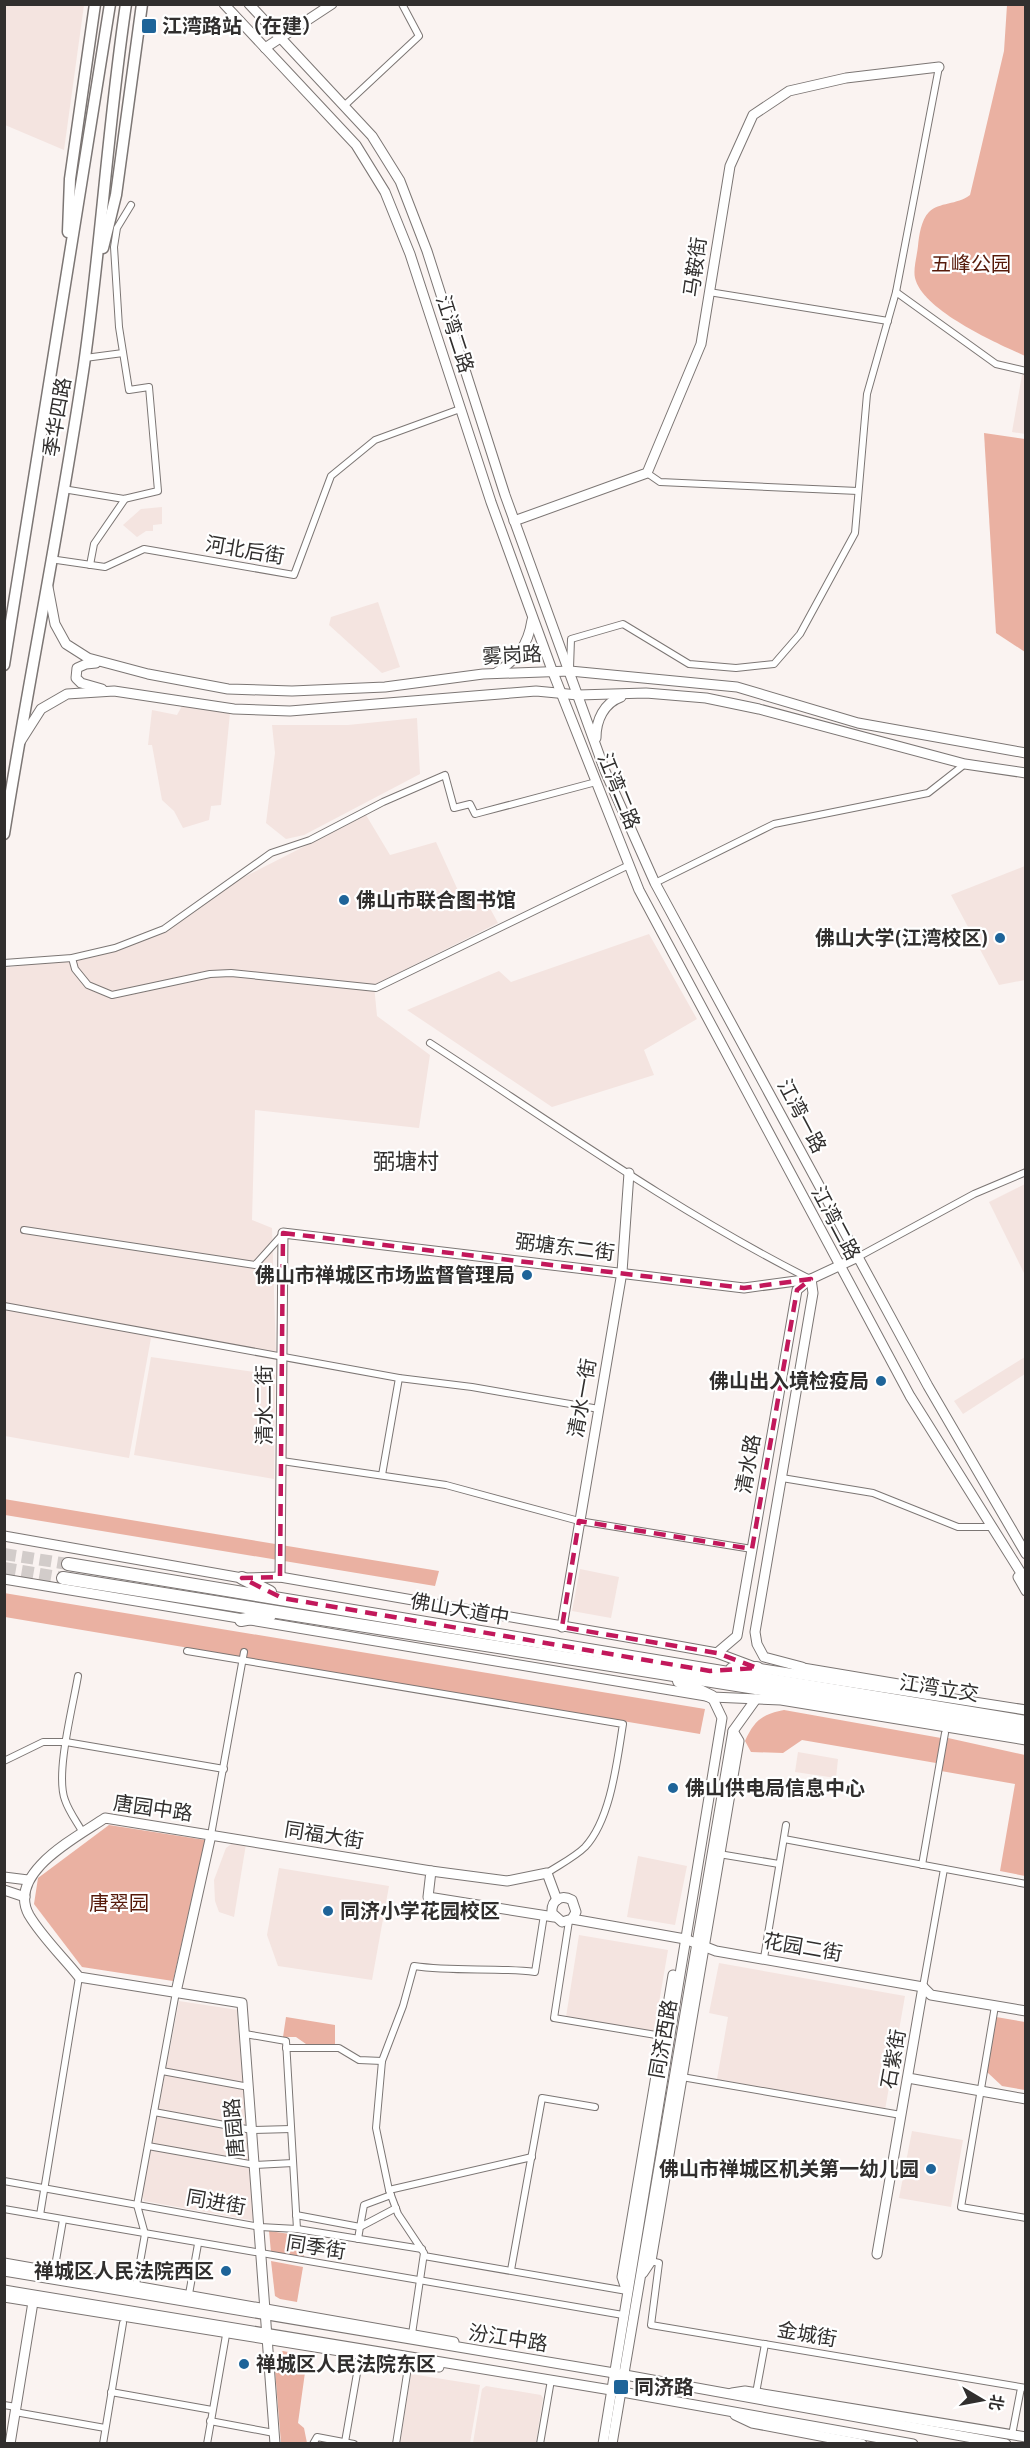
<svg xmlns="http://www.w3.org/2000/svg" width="1030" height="2448" viewBox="0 0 1030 2448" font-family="Cabin,'Noto Sans SC',sans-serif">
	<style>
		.built { fill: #f4e4e0 }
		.green { fill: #eab1a2 }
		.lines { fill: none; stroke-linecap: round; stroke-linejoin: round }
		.highway-tunnel { stroke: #d2ccca; stroke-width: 12; stroke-dasharray: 12 6; stroke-linecap: butt }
		.street-casing { stroke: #7c7674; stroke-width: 8 }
		.secondary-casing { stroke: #7c7674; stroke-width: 11 }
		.primary-casing { stroke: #7c7674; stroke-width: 13 }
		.highway-casing { stroke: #7c7674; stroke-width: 14 }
		.street { stroke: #fff; stroke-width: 6 }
		.secondary { stroke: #fff; stroke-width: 9 }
		.primary { stroke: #fff; stroke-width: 10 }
		.highway { stroke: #fff; stroke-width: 12 }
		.marked { fill: none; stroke: #c2185b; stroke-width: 4.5; stroke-dasharray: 12 8; stroke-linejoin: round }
		.poi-dot { fill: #1e6499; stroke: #fff; stroke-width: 2 }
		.labels { text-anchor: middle; stroke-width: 4.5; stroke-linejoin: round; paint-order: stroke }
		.poi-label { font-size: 20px; font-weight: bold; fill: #312f2e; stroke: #fff; text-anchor: start }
		.park-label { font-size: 20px; fill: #561a0a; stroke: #fff }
		.street-label { font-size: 20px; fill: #312f2e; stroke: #fff }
		.quarter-label { font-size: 22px; fill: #312f2e; stroke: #fff }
	</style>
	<rect width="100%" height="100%" fill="#faf3f1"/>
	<!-- built -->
	<g class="built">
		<path d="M4,5H84L64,150L5,125Z"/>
		<path d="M1022,375H1025V434L1012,432Z"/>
		<path d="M162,507V524L153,525V531H146L137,537L123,525L141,509Z"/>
		<path d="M378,602L400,667L382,673L329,625L331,617Z"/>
		<path d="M182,706L230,713L221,805L211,806L209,820L183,828L174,811L162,800L152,745H148L152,710L177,715Z"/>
		<path d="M417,718L420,774L304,835L286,839L266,823L275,753L272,725H348Z"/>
		<path d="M366,815L390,855L436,842L466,908L486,901L498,923L374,985L377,1016L430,1055L419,1128L255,1110L252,1220L272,1228L276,1356L151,1338L129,1458L5,1436V968L72,958L159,934L203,898Z"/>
		<path d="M1025,866V980L999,985L951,895Z"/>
		<path d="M649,934L697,1019L644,1050L654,1075L552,1107L407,1010L499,971L511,982Z"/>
		<path d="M1025,1184V1275L989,1202Z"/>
		<path d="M151,1357L275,1375L274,1479L134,1455Z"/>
		<path d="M1025,1357V1374L963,1414L954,1401Z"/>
		<path d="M580,1569L619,1577L611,1618L572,1611Z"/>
		<path d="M798,1752L838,1759L836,1778L795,1772Z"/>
		<path d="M234,1842L246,1844L234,1917L219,1912L215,1901L214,1880L226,1848Z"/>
		<path d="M638,1856L687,1866L675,1925L627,1917Z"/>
		<path d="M279,1868L389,1886L372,1980L278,1966L267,1935Z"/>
		<path d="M579,1935L668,1950L654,2032L566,2017Z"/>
		<path d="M719,1963L905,1996L885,2110L717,2079L728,2017L709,2013Z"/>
		<path d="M179,2001L238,2010L250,2176L256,2221L144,2201L142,2195Z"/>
		<path d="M912,2131L963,2140L951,2207L899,2198Z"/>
		<path d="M411,2374L480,2385L470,2443H400Z"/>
		<path d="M486,2386L541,2395L543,2398L536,2443H473L482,2389Z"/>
	</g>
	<!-- green -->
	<g class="green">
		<path d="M1007,5H1025V356C997,343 923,311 915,278C913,269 917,256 918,246C919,236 921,220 929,212C939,202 957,205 970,195L1004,51Z"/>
		<path d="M984,433L1025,439V652L996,633Z"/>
		<path d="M4,1499L439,1571L435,1586L5,1515Z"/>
		<path d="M4,1593L705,1709L700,1734L5,1617Z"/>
		<path d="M784,1710L941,1738L936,1763L802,1740L783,1753L751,1752L745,1741C754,1721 762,1714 784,1710Z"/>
		<path d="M948,1738L1025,1755V1876L1000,1871L1015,1784L941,1771Z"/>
		<path d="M109,1825L205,1840L173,1981L82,1967L34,1904L38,1878Z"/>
		<path d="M286,2017L335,2025V2044H306L296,2037H283Z"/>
		<path d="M996,2017L1025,2022V2090L1002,2086L987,2072Z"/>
		<path d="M269,2231L304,2236V2257L271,2252Z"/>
		<path d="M271,2261L303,2267L297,2302L280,2299L275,2296Z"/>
		<path d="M283,2351L304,2355L307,2358L298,2423L304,2428L307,2443H281L274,2358Z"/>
	</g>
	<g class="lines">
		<!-- highway-tunnel -->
		<g class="highway-tunnel">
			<path d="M4,1554L68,1564"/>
			<path d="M4,1568L63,1578"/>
		</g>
		<!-- street casing -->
		<g class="street-casing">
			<g id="street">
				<path d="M344,106L419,36L402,4"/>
				<path d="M709,292L888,321"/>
				<path d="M896,292L939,67"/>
				<path d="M85,358L123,353"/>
				<path d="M647,473L660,482L858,491"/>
				<path d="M63,489L124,499L158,491L149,387L129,390L119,327L114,247L117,228L131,205"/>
				<path d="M50,559L105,567L144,549L294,575L331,476L375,440L460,409"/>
				<path d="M90,565L94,544L125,499"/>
				<path d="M570,668L571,639L623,624L689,664L736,668L774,664L800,634L855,533L867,394L896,292L996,364L1026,371"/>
				<path d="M655,883L774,824L928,793L965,764"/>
				<path d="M72,958L75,969L88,985L112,995L210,974L231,973L376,988L629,865"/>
				<path d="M4,963L72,958L115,948L164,929L271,853L310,840L383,802L445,775L454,808L470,804L475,814L596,782"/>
				<path d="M430,1043C554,1124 677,1212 810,1279"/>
				<path d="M24,1230L255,1265L283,1234"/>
				<path d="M858,1257L974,1194L1026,1172"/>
				<path d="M4,1306L399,1378L472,1387L599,1409"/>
				<path d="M282,1461L446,1485L579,1521L752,1549"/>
				<path d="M382,1475L399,1378"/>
				<path d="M782,1478L873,1493L958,1527H993"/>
				<path d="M187,1651L623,1724C617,1761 611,1819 585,1847C575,1857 559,1865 547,1873"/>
				<path d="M78,1676C73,1706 55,1774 65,1800C69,1812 77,1822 83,1833"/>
				<path d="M4,1761L43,1742H66L224,1769"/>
				<path d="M211,1835L244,1652"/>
				<path d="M784,1839L1026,1884"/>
				<path d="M719,1854L779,1864"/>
				<path d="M922,1865L945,1733"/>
				<path d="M569,1921L554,2018L662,2036"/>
				<path d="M764,1958L786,1825"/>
				<path d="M923,1987L944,1869"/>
				<path d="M995,2006L961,2207L1026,2218"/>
				<path d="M245,2034L286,2041L297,2229"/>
				<path d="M286,2048H339L359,2060L382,2061"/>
				<path d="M162,2071L249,2087"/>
				<path d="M682,2077L901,2115"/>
				<path d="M154,2112L252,2130L291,2129"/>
				<path d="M148,2146L255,2165L293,2163"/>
				<path d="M4,2181L260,2227L297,2229L422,2249"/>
				<path d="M389,2190L532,2157"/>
				<path d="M4,2209L623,2315"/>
				<path d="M40,2215L79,1977"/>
				<path d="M296,2215L360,2227L364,2205L391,2195"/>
				<path d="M358,2239L360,2227L396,2208"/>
				<path d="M424,2256L627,2291"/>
				<path d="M651,2261L659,2263L651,2325L1026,2388"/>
				<path d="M511,2270L542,2098L595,2107"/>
				<path d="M54,2272L63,2220"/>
				<path d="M136,2285L145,2234L137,2205L176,1992"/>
				<path d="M189,2294L198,2244"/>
				<path d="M412,2334L424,2253L398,2214L389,2190L376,2128L382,2061L403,2006L414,1966C455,1972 494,1967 535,1972L544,1915"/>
				<path d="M111,2392L212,2410"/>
				<path d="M756,2393L765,2344"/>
				<path d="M4,2405L16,2407"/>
				<path d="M15,2412L105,2428"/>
				<path d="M210,2421L274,2433"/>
				<path d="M1012,2435L1021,2388"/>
				<path d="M345,2442L360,2356"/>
				<path d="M103,2444L123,2323"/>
				<path d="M207,2444L226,2335"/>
				<path d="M313,2444L317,2437L354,2444"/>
				<path d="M396,2444L409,2361"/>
				<path d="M540,2444L551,2380"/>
			</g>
		</g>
		<!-- secondary casing -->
		<g class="secondary-casing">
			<g id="secondary">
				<path d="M224,4L356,145L385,192L410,254L491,502L552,670L639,890L910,1396L1026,1581"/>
				<path d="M249,4L372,136L400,181L427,251L505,495L605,771L655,883L928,1386L1026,1554"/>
				<path d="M265,48L332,4"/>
				<path d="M514,521L647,473L701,344L730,166L753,115L789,91L846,78L939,67"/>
				<path d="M48,587L55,624L66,644L88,658L148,674L228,689L292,691L385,687L483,674L570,671L737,687L858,723L1026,753"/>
				<path d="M96,663L86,664L77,668L76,678L81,683L102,689"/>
				<path d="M496,673C517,659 528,646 532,620"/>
				<path d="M596,738C596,720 604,703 621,697"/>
				<path d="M20,742L41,709L67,694L114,691L234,709L290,711L536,691L578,695L646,693L706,698L759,709L965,764L1026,773"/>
				<path d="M4,1536L242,1578L280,1577L667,1644L717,1653L757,1668L1026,1710"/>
				<path d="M280,1577L283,1233L744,1288L811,1279L858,1257"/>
				<path d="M1018,1577L1026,1591"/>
				<path d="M4,1579L712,1697L781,1700L1026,1740"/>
				<path d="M562,1627L622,1272L629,1173"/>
				<path d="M717,1653L737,1636L797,1290L809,1280"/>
				<path d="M797,1667L940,1691"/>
				<path d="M802,1667L764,1657L757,1644L755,1632L813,1293L811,1279"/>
				<path d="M431,1871L507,1881L547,1873L557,1900"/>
				<path d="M4,1877L28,1880"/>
				<path d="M4,1890L25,1897"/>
				<path d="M572,1919L576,1912L572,1900C561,1894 551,1900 552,1913L562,1922L572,1919L685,1939L716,1951L923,1987"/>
				<path d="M923,1987L931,1995L1026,2011"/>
				<path d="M176,1992L211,1835"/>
				<path d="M908,2078L1026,2099"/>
				<path d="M877,2254L923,1987"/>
				<path d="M4,2263L454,2342"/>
				<path d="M4,2271L614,2373L1006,2444"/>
				<path d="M643,2273L651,2261L739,1741L733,1731"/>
				<path d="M626,2289L622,2277L673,1975"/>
				<path d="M4,2290L611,2390L913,2444"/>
				<path d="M4,2297L439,2367"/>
				<path d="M732,2393L745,2391L1026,2437"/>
				<path d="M735,2415L752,2423L862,2444"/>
				<path d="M10,2444L33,2302"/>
				<path d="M275,2444L242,2003L79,1977C63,1957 42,1937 29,1915C6,1873 77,1837 105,1818L431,1871L428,1897L554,1917"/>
				<path d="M603,2444L722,1718L712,1697"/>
				<path d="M612,2444L733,1731L756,1699"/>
			</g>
		</g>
		<!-- primary casing -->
		<g class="primary-casing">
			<g id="primary">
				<path d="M68,232L70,179L95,4"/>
				<path d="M103,248L116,195L142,4"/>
				<path d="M4,665L110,4"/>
				<path d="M4,834C29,677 61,521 84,365C101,245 108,124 126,4"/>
			</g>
		</g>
		<!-- highway casing -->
		<g class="highway-casing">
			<g id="highway">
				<path d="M68,1564L1026,1722"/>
				<path d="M63,1578L1026,1731"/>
				<path d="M242,1578L270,1592"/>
				<path d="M241,1620L270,1615"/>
				<path d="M732,1669L757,1668"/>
				<path d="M679,1681L712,1697"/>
			</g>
		</g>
		<!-- street -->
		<use href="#street" class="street"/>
		<!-- secondary -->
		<use href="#secondary" class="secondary"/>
		<!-- primary -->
		<use href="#primary" class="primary"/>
		<!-- highway -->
		<use href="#highway" class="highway"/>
	</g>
	<!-- marked area -->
	<path class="marked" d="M283,1233L744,1288L811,1279L797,1290L752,1549L579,1521L562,1627L717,1653L757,1668L710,1671L282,1598L242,1578L280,1577Z"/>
	<!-- markers -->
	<g class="poi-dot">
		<rect x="141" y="18" width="16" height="16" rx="3"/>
		<circle cx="344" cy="900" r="6"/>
		<circle cx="1000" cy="938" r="6"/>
		<circle cx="527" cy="1275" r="6"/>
		<circle cx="881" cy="1381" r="6"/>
		<circle cx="673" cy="1788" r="6"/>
		<circle cx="328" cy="1911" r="6"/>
		<circle cx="931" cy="2169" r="6"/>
		<circle cx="226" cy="2271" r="6"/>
		<circle cx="244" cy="2364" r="6"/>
		<rect x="613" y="2379" width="16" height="16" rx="3"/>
	</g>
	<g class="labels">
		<!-- poi labels -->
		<g class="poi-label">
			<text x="162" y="33">江湾路站（在建）</text>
			<text x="356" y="907">佛山市联合图书馆</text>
			<text x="988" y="945" text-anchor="end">佛山大学(江湾校区)</text>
			<text x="515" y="1282" text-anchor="end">佛山市禅城区市场监督管理局</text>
			<text x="869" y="1388" text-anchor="end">佛山出入境检疫局</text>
			<text x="685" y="1795">佛山供电局信息中心</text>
			<text x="340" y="1918">同济小学花园校区</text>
			<text x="919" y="2176" text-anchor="end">佛山市禅城区机关第一幼儿园</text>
			<text x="214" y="2278" text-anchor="end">禅城区人民法院西区</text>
			<text x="256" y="2371">禅城区人民法院东区</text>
			<text x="634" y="2394">同济路</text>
		</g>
		<!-- park labels -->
		<g class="park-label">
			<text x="971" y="271">五峰公园</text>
			<text x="119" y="1910">唐翠园</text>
		</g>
		<!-- street labels -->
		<g class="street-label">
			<text transform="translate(695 267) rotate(-82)" y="7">马鞍街</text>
			<text transform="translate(455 334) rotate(72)" y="7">江湾二路</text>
			<text transform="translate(57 417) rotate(-80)" y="7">季华四路</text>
			<text transform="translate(245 550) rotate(10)" y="7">河北后街</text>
			<text transform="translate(512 655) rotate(-3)" y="7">雾岗路</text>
			<text transform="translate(619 791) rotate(68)" y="7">江湾二路</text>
			<text transform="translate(802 1116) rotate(62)" y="7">江湾一路</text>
			<text transform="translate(836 1223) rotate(62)" y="7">江湾二路</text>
			<text transform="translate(565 1247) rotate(7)" y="7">弼塘东二街</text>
			<text transform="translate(582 1398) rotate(-80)" y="7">清水一街</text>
			<text transform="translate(264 1405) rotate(-90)" y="7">清水二街</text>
			<text transform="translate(748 1464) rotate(-80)" y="7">清水路</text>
			<text transform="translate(460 1609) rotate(10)" y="7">佛山大道中</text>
			<text transform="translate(939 1688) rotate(9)" y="7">江湾立交</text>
			<text transform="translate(153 1808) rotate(8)" y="7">唐园中路</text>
			<text transform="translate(324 1835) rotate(9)" y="7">同福大街</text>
			<text transform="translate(803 1947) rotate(10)" y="7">花园二街</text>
			<text transform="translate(663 2039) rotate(-80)" y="7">同济西路</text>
			<text transform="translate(893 2059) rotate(-80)" y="7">石紫街</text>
			<text transform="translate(234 2128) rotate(-95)" y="7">唐园路</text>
			<text transform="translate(216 2202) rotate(10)" y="7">同进街</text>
			<text transform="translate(316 2247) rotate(9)" y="7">同季街</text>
			<text transform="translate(807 2334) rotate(10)" y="7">金城街</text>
			<text transform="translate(508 2338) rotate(9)" y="7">汾江中路</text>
		</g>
		<!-- quarter labels -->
		<g class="quarter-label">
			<text x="406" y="1169">弼塘村</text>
		</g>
	</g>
	<!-- border -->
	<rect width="1030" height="2448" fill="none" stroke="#312f2e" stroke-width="12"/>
	<!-- north arrow -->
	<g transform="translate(982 2400) rotate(100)" stroke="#ffffff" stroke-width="4.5" paint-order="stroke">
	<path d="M0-4.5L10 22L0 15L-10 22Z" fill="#312f2e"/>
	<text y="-9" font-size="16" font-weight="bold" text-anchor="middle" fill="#312f2e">北</text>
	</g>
</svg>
